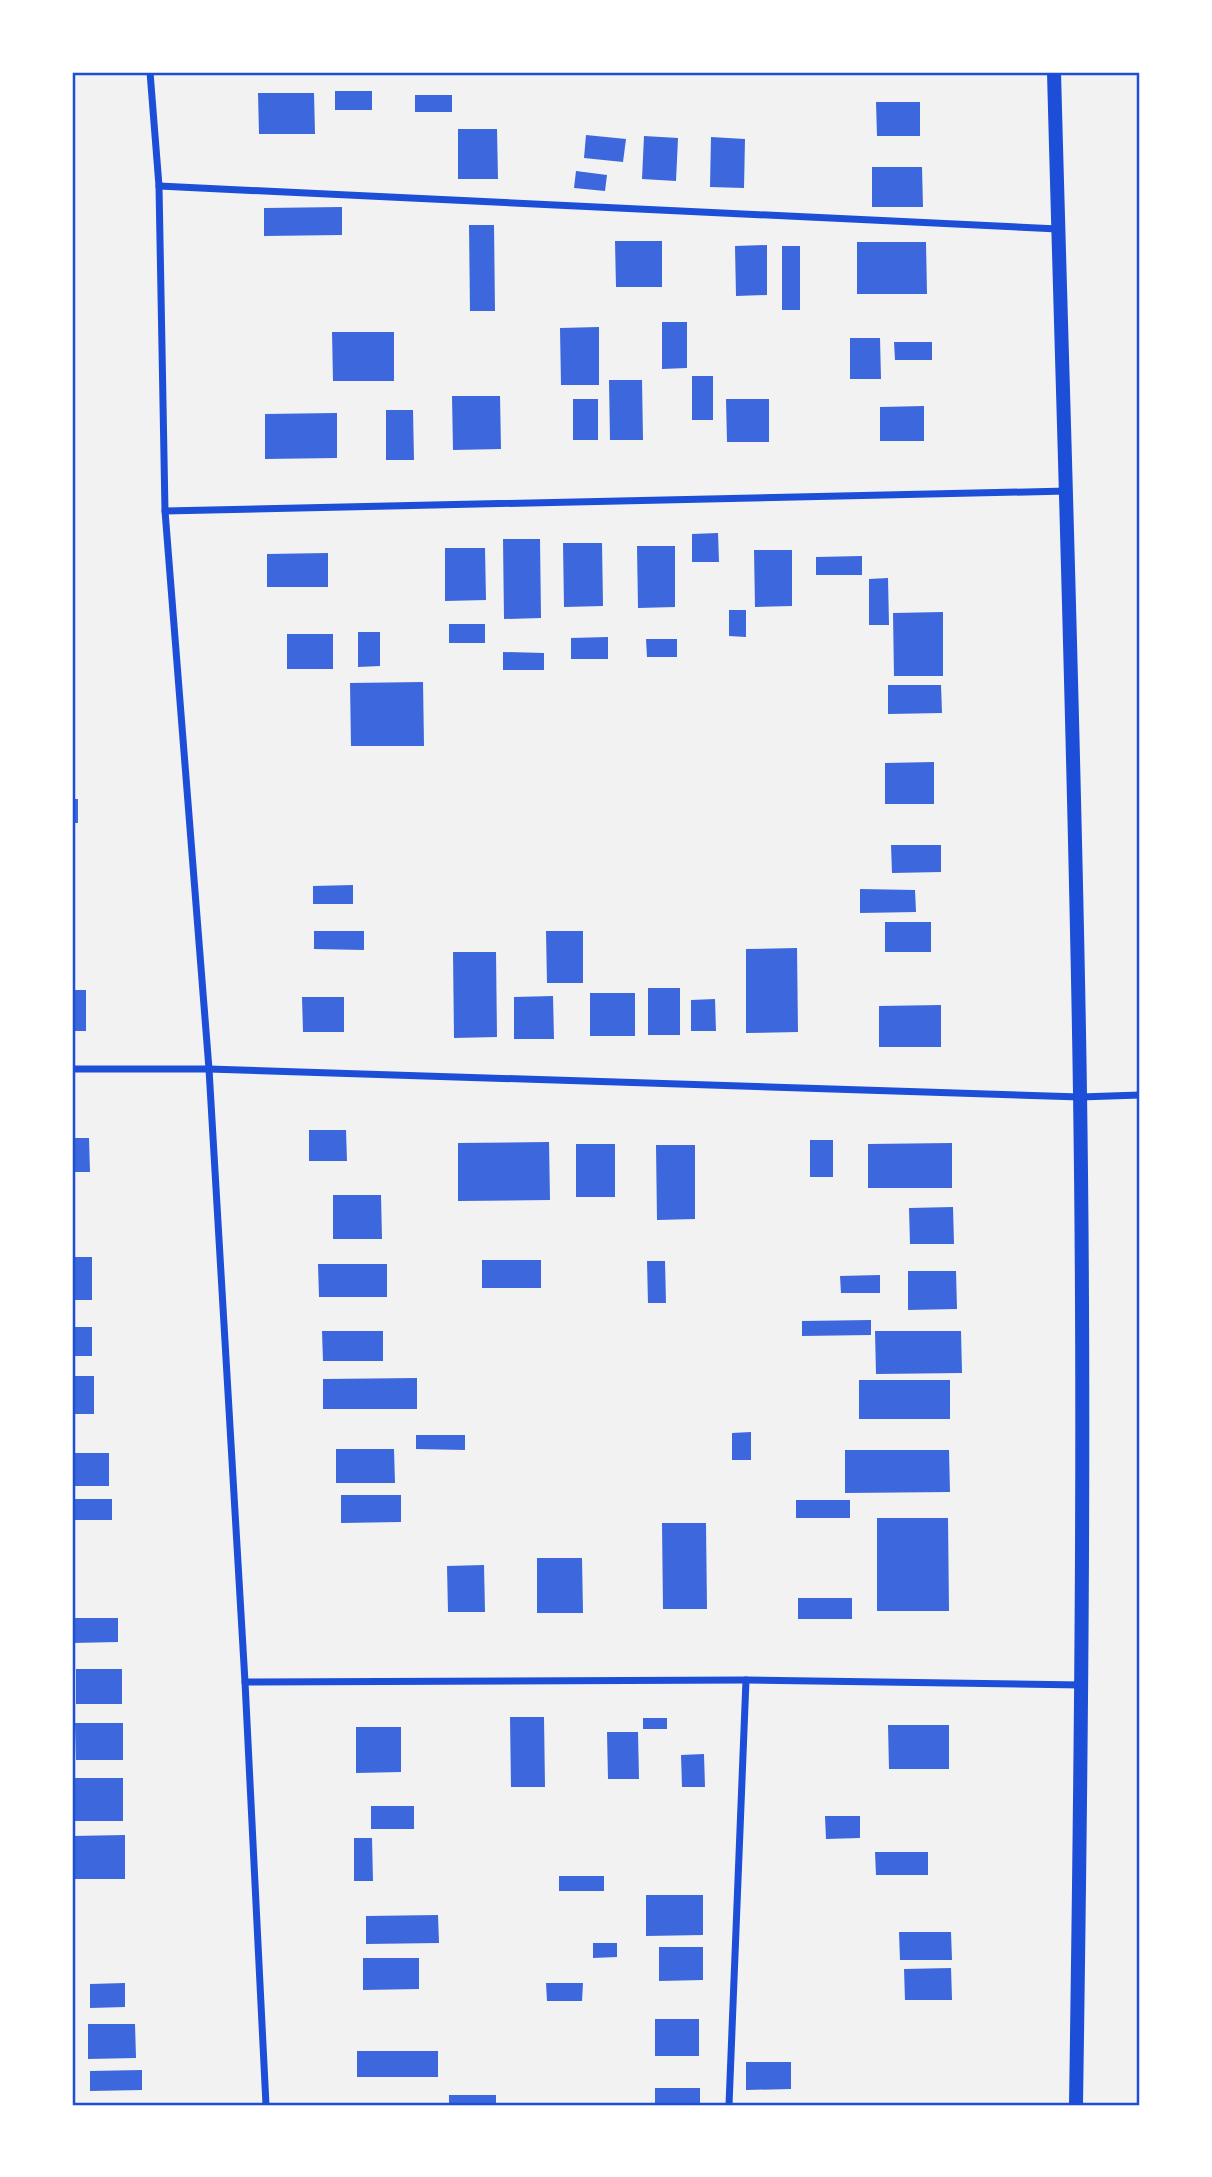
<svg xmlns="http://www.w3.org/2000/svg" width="1212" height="2177" viewBox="0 0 1212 2177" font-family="'Fira Sans Condensed',sans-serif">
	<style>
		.building { fill: #3d67dc }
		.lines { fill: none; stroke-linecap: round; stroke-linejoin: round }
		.minor { stroke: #1d4ed8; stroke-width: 7 }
		.secondary { stroke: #1d4ed8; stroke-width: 14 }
		.neatline { fill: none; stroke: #1d4ed8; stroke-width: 2.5 }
	</style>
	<rect width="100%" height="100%" fill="#f2f2f2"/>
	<!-- building -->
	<g class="building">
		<rect x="335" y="91" width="37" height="19"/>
		<path d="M258,93H314L315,134H259Z"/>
		<rect x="415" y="95" width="37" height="17"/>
		<path d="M876,102H920V136H877Z"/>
		<path d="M458,129H497L498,179H458Z"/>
		<path d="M586,135L626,139L623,162L584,158Z"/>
		<path d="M644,136L678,138L676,181L642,179Z"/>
		<path d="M711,137L745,139L744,188L710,187Z"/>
		<path d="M872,167H922L923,207H872Z"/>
		<path d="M576,171L607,175L605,191L574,188Z"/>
		<path d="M342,207V235L264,236V208Z"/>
		<path d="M469,225H494L495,311H470Z"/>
		<path d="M615,241H662V287H616Z"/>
		<path d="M857,242H926L927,294H857Z"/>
		<path d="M767,245V295L736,296L735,246Z"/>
		<rect x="782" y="246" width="18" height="64"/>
		<path d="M662,322H687V368L662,369Z"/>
		<path d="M599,327V385H561L560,328Z"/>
		<path d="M332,332H394V381H333Z"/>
		<path d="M850,338H880L881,379H850Z"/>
		<path d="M894,342H932V360H895Z"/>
		<rect x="692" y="376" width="21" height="44"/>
		<path d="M609,380H642L643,440H610Z"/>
		<path d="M452,396H500L501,449L453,450Z"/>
		<rect x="573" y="399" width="25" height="41"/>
		<path d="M726,399H769V442H727Z"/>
		<path d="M924,406V441H880V407Z"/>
		<path d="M386,410H413L414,460H386Z"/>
		<path d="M337,413V458L265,459V414Z"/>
		<path d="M718,533L719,562H692V534Z"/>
		<path d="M503,539H540L541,618L504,619Z"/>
		<path d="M563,543H602L603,606L564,607Z"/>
		<path d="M637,546H675V607L638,608Z"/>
		<path d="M445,548H485L486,600L445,601Z"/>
		<path d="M754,550H792V606L755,607Z"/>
		<path d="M328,553V587H267V554Z"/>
		<path d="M862,556V575H816V557Z"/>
		<path d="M888,578L889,625H869V579Z"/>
		<path d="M729,610H746V637L729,636Z"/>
		<path d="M943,612V676H894L893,613Z"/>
		<rect x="449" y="624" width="36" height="19"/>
		<path d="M358,632H380V666L358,667Z"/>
		<rect x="287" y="634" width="46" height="35"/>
		<path d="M608,637V659H571V638Z"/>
		<path d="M646,639H677V657H647Z"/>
		<path d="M503,652L544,653V670H503Z"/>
		<path d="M423,682L424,746H351L350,683Z"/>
		<path d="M888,685H941L942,713L888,714Z"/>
		<path d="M934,762V804H885V763Z"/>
		<rect x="72" y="799" width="6" height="24"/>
		<path d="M891,845H941V872L892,873Z"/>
		<path d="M353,885V904H313V886Z"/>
		<path d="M860,889L915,890L916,912L860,913Z"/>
		<rect x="885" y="922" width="46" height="30"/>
		<path d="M314,931H364V950L314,949Z"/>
		<path d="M546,931H583V983H547Z"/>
		<path d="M797,948L798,1032L746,1033V949Z"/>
		<path d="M453,952H496L497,1037L454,1038Z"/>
		<rect x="648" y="988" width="32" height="47"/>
		<rect x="72" y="990" width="14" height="41"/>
		<rect x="590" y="993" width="45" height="43"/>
		<path d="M553,996L554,1039H514V997Z"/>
		<path d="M302,997H344V1032H303Z"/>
		<path d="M715,999L716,1031H691V1000Z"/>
		<path d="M941,1005V1047H879V1006Z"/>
		<path d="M309,1130H346L347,1161H309Z"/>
		<path d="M72,1138H89L90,1172H72Z"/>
		<rect x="810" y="1140" width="23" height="37"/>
		<path d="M549,1142L550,1200L458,1201V1143Z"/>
		<path d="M952,1143V1188H868V1144Z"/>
		<rect x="576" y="1144" width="39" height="53"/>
		<path d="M656,1145H695V1219L657,1220Z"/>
		<path d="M333,1195H381L382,1239H333Z"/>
		<path d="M953,1207L954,1244H910L909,1208Z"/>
		<rect x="72" y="1257" width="20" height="43"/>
		<rect x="482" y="1260" width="59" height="28"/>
		<path d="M647,1261H665L666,1303H648Z"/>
		<path d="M318,1264H387V1297H319Z"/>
		<path d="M908,1271H956L957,1309L908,1310Z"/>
		<path d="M880,1275V1293H841L840,1276Z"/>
		<path d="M871,1320V1335L802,1336V1321Z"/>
		<rect x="72" y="1327" width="20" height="29"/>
		<path d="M322,1331H383V1361H323Z"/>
		<path d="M875,1331H961L962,1373L876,1374Z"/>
		<rect x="72" y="1376" width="22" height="38"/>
		<path d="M417,1378V1409H323V1379Z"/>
		<rect x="859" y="1380" width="91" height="39"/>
		<path d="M751,1432V1460H732V1433Z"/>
		<path d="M416,1435H465V1450L416,1449Z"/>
		<path d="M336,1449H394L395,1483H336Z"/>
		<path d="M845,1450H949L950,1492L845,1493Z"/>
		<rect x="72" y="1453" width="37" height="33"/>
		<path d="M341,1495H401V1522L341,1523Z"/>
		<rect x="72" y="1499" width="40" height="21"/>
		<rect x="796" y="1500" width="54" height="18"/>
		<path d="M877,1518H948L949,1611H877Z"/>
		<path d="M662,1523H706L707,1609H663Z"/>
		<path d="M537,1558H582L583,1613H537Z"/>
		<path d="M484,1565L485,1612H448L447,1566Z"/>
		<rect x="798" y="1598" width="54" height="21"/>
		<path d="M72,1618H118V1642L72,1643Z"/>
		<rect x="76" y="1669" width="46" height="35"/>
		<path d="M510,1717H544L545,1787H511Z"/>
		<rect x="643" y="1718" width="24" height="11"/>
		<path d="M75,1723H123V1760H76Z"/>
		<path d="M888,1725H949V1769H889Z"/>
		<path d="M356,1727H401V1772L356,1773Z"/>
		<path d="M607,1732H638L639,1779H608Z"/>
		<path d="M704,1754L705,1787H682L681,1755Z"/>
		<rect x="72" y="1778" width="51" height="43"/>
		<rect x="371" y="1806" width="43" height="23"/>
		<path d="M825,1816H860V1838L826,1839Z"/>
		<path d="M125,1835V1879H72V1836Z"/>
		<path d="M354,1838H372L373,1881H354Z"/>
		<path d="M875,1852H928V1875H876Z"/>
		<rect x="559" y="1876" width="45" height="15"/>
		<path d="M646,1895H703V1935L646,1936Z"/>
		<path d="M438,1915L439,1943L366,1944V1916Z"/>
		<path d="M899,1932H951L952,1960H900Z"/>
		<path d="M593,1943H617V1957L593,1958Z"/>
		<path d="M659,1947H703V1980L659,1981Z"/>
		<path d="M363,1958H419V1989L363,1990Z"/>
		<path d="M951,1968L952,2000H905L904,1969Z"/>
		<path d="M125,1983V2007L90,2008V1984Z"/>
		<path d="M546,1983H583L582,2001H547Z"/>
		<rect x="655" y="2019" width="44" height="37"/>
		<path d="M88,2024H135L136,2058L88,2059Z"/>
		<rect x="357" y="2051" width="81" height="26"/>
		<path d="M746,2062H791V2089L746,2090Z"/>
		<path d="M142,2070V2090L90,2091V2071Z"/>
		<rect x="655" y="2088" width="45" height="17"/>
		<rect x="449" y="2095" width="47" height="10"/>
	</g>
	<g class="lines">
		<!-- minor -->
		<g class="minor">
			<path d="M150,72L159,186L165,511L209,1069L245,1682L266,2105"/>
			<path d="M159,186L1058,229"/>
			<path d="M165,511L1067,491"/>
			<path d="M72,1069H209L1080,1097L1140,1095"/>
			<path d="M245,1682L746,1680L1082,1685"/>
			<path d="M729,2105L746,1680"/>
		</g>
		<!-- secondary -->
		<path class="secondary" d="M1054,72C1063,412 1075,753 1080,1093C1085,1431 1081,1768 1076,2105"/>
	</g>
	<!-- border -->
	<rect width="1212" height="2177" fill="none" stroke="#ffffff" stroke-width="147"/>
	<rect x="74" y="74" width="1064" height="2030" class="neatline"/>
</svg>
